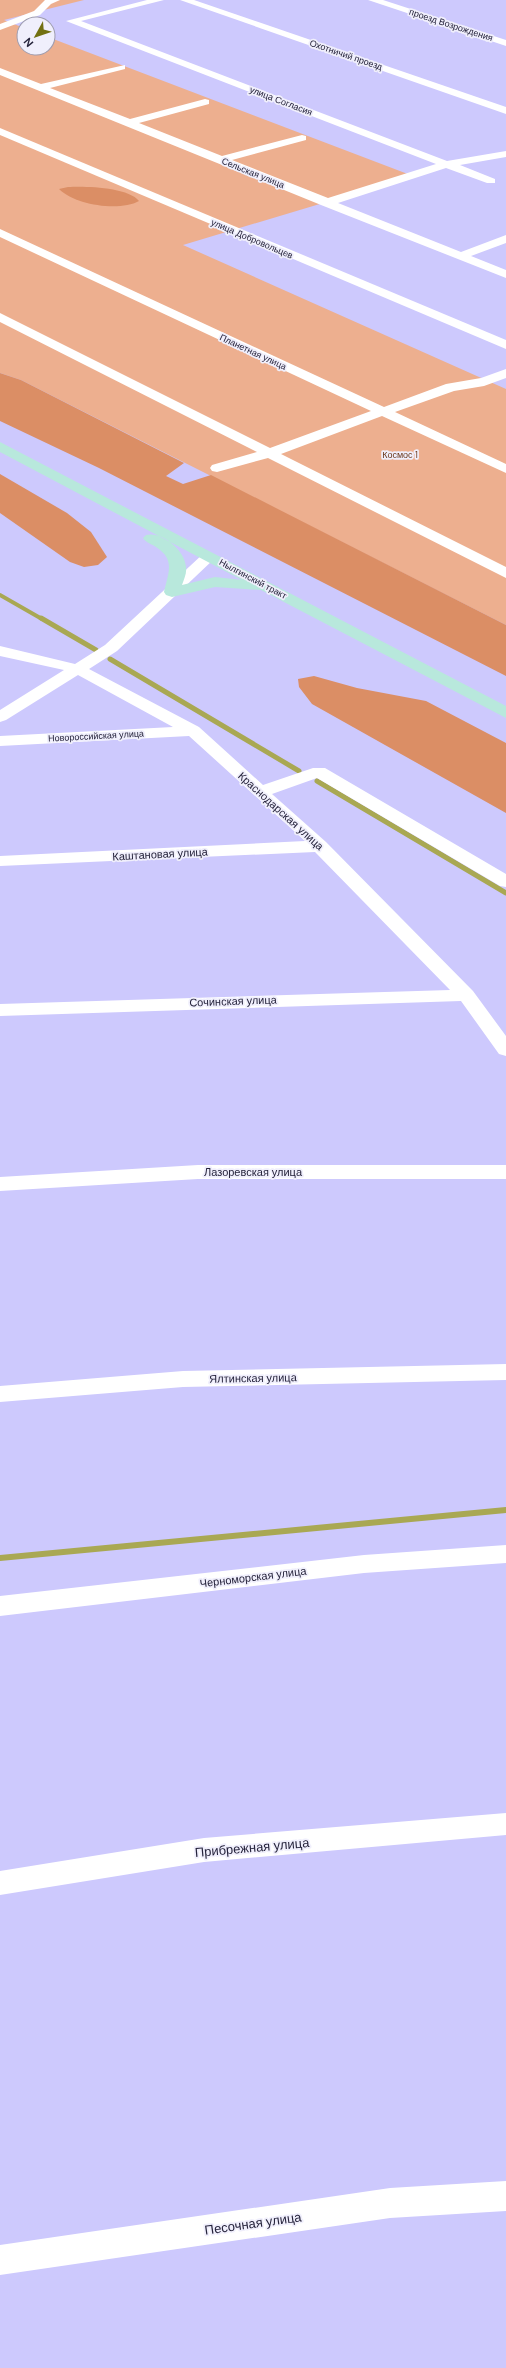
<svg xmlns="http://www.w3.org/2000/svg" width="506" height="2368" viewBox="0 0 506 2368" font-family="'DM Sans',sans-serif">
	<style>
		.green { fill: #edaf8f }
		.forest { fill: #db8e65 }
		.lines { fill: none; stroke-linecap: round; stroke-linejoin: round }
		.stream-far2 { stroke: #a9a853; stroke-width: 4 }
		.stream-far1 { stroke: #a9a853; stroke-width: 5 }
		.stream { stroke: #a9a853; stroke-width: 6 }
		.street { fill: #fff; fill-rule: evenodd }
		.secondary { fill: #b8e8dc; fill-rule: evenodd }
		.labels { text-anchor: middle; stroke-width: 3.5; stroke-linejoin: round; paint-order: stroke }
		.far-street-label { font-size: 9px; fill: #25233b; stroke: #f0effc }
		.far-park-label { font-size: 9px; fill: #6a371a; stroke: #f0effc }
		.street-label { font-size: 11px; fill: #25233b; stroke: #f0effc }
		.near-street-label { font-size: 13px; fill: #25233b; stroke: #f0effc }
	</style>
	<rect width="100%" height="100%" fill="#cdc9fd"/>
	<!-- green -->
	<path class="green" d="M0,0H84L4,20L24,28V48H48V37L413,176L183,245L506,389V625L21,380L0,373Z"/>
	<!-- forest -->
	<g class="forest">
		<path d="M68,187C85,186 128,187 139,201C119,212 75,205 59,189Z"/>
		<path d="M0,373L21,380L184,463L166,476L183,484L211,475L506,625V676L99,468L0,421Z"/>
		<path d="M0,474L67,513L91,532L107,557L98,565L84,567L70,562L0,513Z"/>
		<path d="M314,676L357,688L426,701L506,743V813L312,704L299,687L298,679Z"/>
	</g>
	<g class="lines">
		<!-- stream-far2 -->
		<path class="stream-far2" d="M0,595L42,619"/>
		<!-- stream-far1 -->
		<g class="stream-far1">
			<path d="M41,618L96,650"/>
			<path d="M110,659L299,771"/>
			<path d="M317,781L506,893"/>
		</g>
		<!-- stream -->
		<path class="stream" d="M0,1558L506,1510"/>
		<!-- street -->
		<g class="street">
			<path d="M45,0H60L51,4L40,15L0,30V24L34,11Z"/>
			<path d="M147,0H164L81,21L447,161L506,151V157L460,165L495,179V183H487L446,168L338,203L461,252L506,235V243L471,256L506,270V278L321,205L0,75V68L41,84L125,65V69L50,88L130,119L205,99L209,100V104L139,123L222,156L302,135L306,136V140L232,160L328,198L436,164L66,21Z"/>
			<path d="M180,0H194L506,107V114Z"/>
			<path d="M368,0H383L506,40V46Z"/>
			<path d="M0,128L506,340V349L0,135Z"/>
			<path d="M0,229L384,407L446,384L481,378L506,369V378L484,386L454,391L395,412L506,464V473L382,416L281,454L506,567V578L268,458L217,472L212,471L210,468L212,465L257,452L0,322V313L270,448L371,411L0,237Z"/>
			<path d="M209,552L216,556L214,559L117,651L89,669L199,727L263,785L313,768H325L506,874V887L500,886L317,778L272,794L326,842L473,991L506,1036V1056L499,1054L461,1001L0,1016V1004L450,990L315,852L0,866V856L305,841L189,736L0,746V736L173,727L78,675L6,720L0,722V710L64,670L0,656V646L75,664L105,645L204,553Z"/>
			<path d="M198,1165H506V1179H198L0,1191V1177Z"/>
			<path d="M506,1364V1380L183,1387L0,1402V1386L183,1371Z"/>
			<path d="M506,1545V1563L364,1573L0,1616V1596L364,1555Z"/>
			<path d="M506,1813V1835L204,1862L0,1895V1871L204,1838Z"/>
			<path d="M506,2181V2211L390,2218L0,2275V2245L390,2188Z"/>
		</g>
		<!-- secondary -->
		<path class="secondary" d="M0,442L506,706V718L261,590L215,587L172,597L166,595L164,592C168,573 176,560 156,547C152,544 146,543 143,538L146,535C162,531 185,550 186,567C187,573 184,579 182,585L215,577L242,580L0,452Z"/>
	</g>
	<g class="labels">
		<!-- far-street labels -->
		<g class="far-street-label">
			<text transform="translate(451 25) rotate(18)" y="3">проезд Возрождения</text>
			<text transform="translate(346 55) rotate(19)" y="3">Охотничий проезд</text>
			<text transform="translate(281 101) rotate(21)" y="3">улица Согласия</text>
			<text transform="translate(253 173) rotate(22)" y="3">Сельская улица</text>
			<text transform="translate(252 239) rotate(23)" y="3">улица Добровольцев</text>
			<text transform="translate(253 352) rotate(25)" y="3">Планетная улица</text>
			<text transform="translate(253 579) rotate(28)" y="3">Нылгинский тракт</text>
			<text transform="translate(96 736) rotate(-3)" y="3">Новороссийская улица</text>
		</g>
		<!-- far-park labels -->
		<g class="far-park-label">
			<text x="400" y="458">Космос 1</text>
		</g>
		<!-- street labels -->
		<g class="street-label">
			<text transform="translate(281 811) rotate(42)" y="4">Краснодарская улица</text>
			<text transform="translate(160 854) rotate(-3)" y="4">Каштановая улица</text>
			<text transform="translate(233 1001) rotate(-2)" y="4">Сочинская улица</text>
			<text x="253" y="1176">Лазоревская улица</text>
			<text transform="translate(253 1378) rotate(-1)" y="4">Ялтинская улица</text>
			<text transform="translate(253 1577) rotate(-7)" y="4">Черноморская улица</text>
		</g>
		<!-- near-street labels -->
		<g class="near-street-label">
			<text transform="translate(252 1847) rotate(-5)" y="5">Прибрежная улица</text>
			<text transform="translate(253 2223) rotate(-8)" y="5">Песочная улица</text>
		</g>
	</g>
	<!-- north arrow -->
	<g transform="translate(36 36) rotate(230)"><circle r="19" fill="#f0effc" stroke="#9f9daf"/>
	<path d="M0-3L7 15L0 10L-7 15Z" fill="#727012"/>
	<text y="-6" font-size="11" font-weight="bold" text-anchor="middle" fill="#25233b">N</text>
	</g>
</svg>
